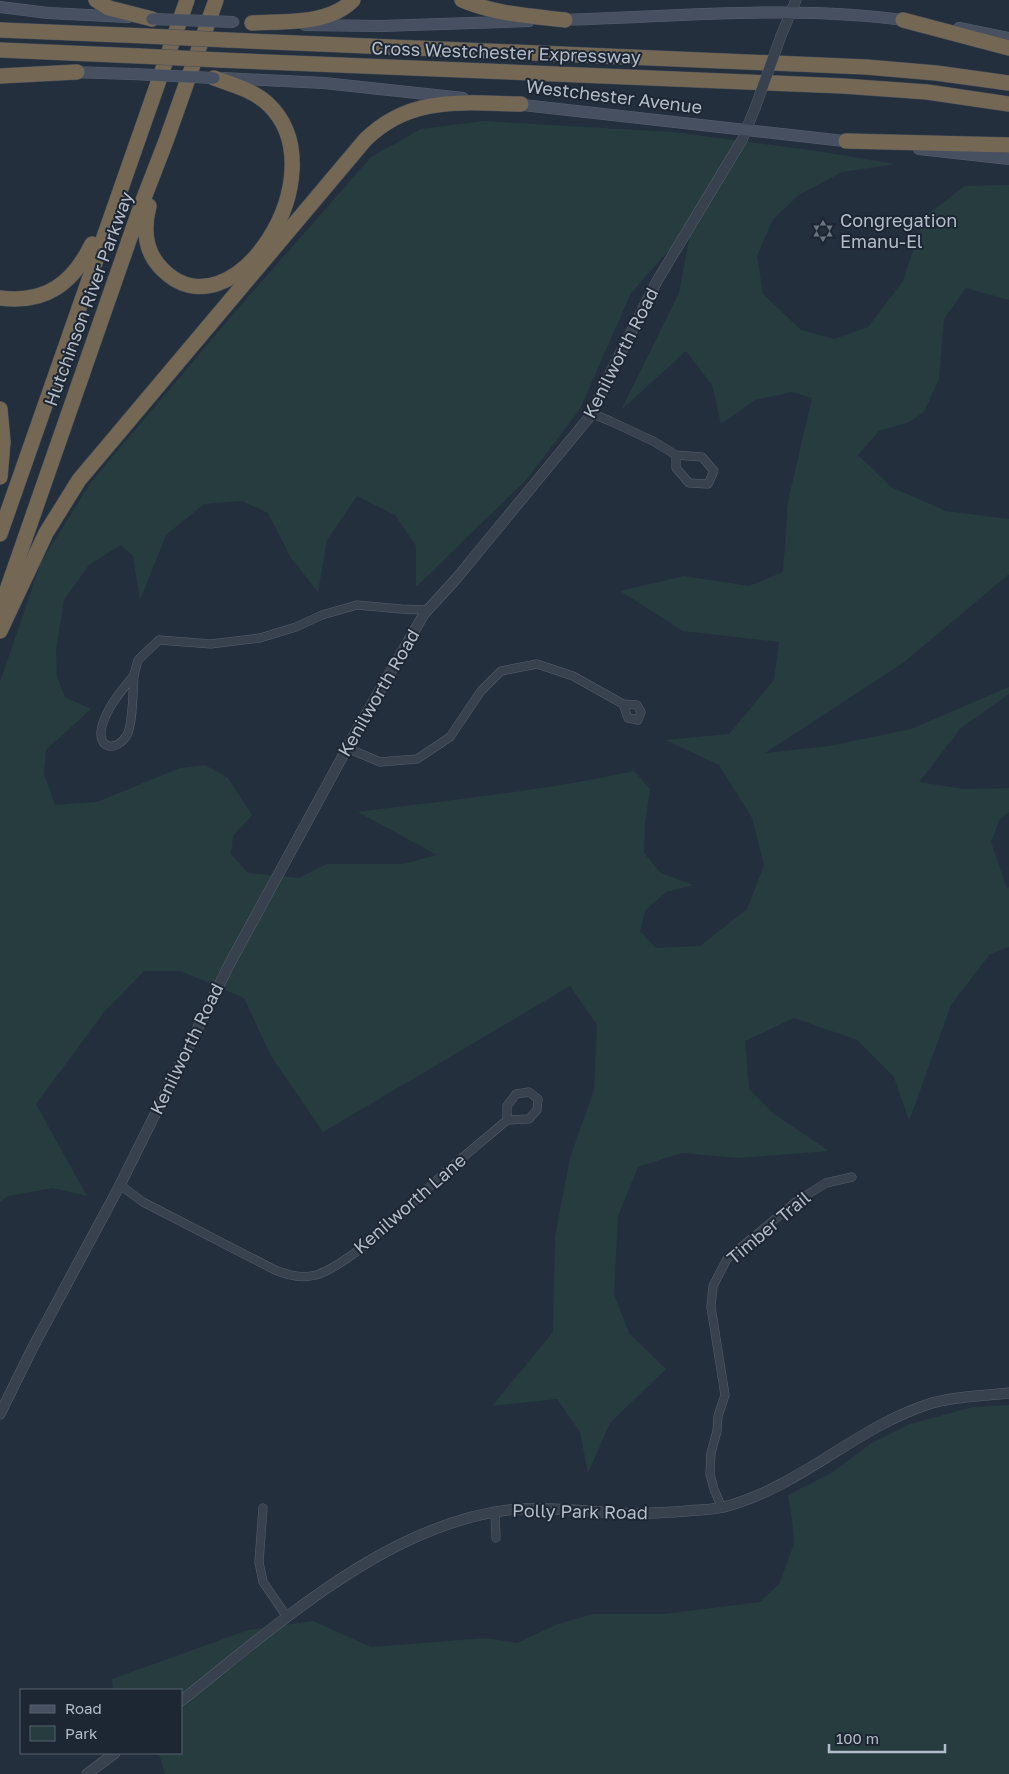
<svg xmlns="http://www.w3.org/2000/svg" width="1009" height="1774" viewBox="0 0 1009 1774" font-family="'Golos Text',sans-serif">
	<style>
		.green { fill: #263c3f; fill-rule: evenodd }
		.lines { fill: none; stroke-linecap: round; stroke-linejoin: round }
		.minor-casing { stroke: #565f6c; stroke-width: 9 }
		.tertiary-casing { stroke: #565f6c; stroke-width: 11 }
		.secondary-casing { stroke: #565f6c; stroke-width: 12 }
		.motorway-casing { stroke: #434c59; stroke-width: 16 }
		.minor { stroke: #38414e; stroke-width: 8 }
		.tertiary { stroke: #38414e; stroke-width: 10 }
		.secondary { stroke: #465061; stroke-width: 11 }
		.motorway { stroke: #746855; stroke-width: 15 }
		.tertiary-bridge-casing { stroke: #565f6c; stroke-width: 11; stroke-linecap: butt }
		.secondary-bridge-casing { stroke: #565f6c; stroke-width: 12; stroke-linecap: butt }
		.motorway-bridge-casing { stroke: #434c59; stroke-width: 16; stroke-linecap: butt }
		.tertiary-bridge { stroke: #38414e; stroke-width: 10 }
		.secondary-bridge { stroke: #465061; stroke-width: 11 }
		.motorway-bridge { stroke: #746855; stroke-width: 15 }
		.labels { text-anchor: middle; stroke-width: 4; stroke-linejoin: round; paint-order: stroke }
		.street-label { font-size: 18px; fill: #b4bcc9; stroke: #1d2633 }
		.poi-label { font-size: 18px; fill: #b4bcc9; stroke: #1d2633; text-anchor: start }
	</style>
	<rect width="100%" height="100%" fill="#242f3e"/>
	<!-- green -->
	<g class="green">
		<path d="M484,121L673,132L810,150L896,164L842,172L799,195L773,219L757,256L763,294L801,330L834,339L868,327L903,281L924,217L965,186L1009,185V300L966,288L944,319L939,379L924,412L909,422L879,431L858,455L891,487L946,511L1009,519V574L903,663L765,753L829,746L911,729L1009,687V694L961,728L919,782L964,789L1009,788V812L1000,819L991,842L1007,889L1009,887V947L990,954L951,1005L909,1121L894,1077L857,1040L794,1018L745,1041L749,1089L774,1114L829,1151L738,1158L682,1153L638,1167L618,1216L614,1294L629,1333L666,1369L610,1423L588,1473L580,1432L557,1399L492,1406L553,1332L555,1237L570,1158L594,1090L597,1025L570,986L323,1132L271,1056L244,998L181,971H144L105,1011L36,1104L87,1196L53,1188L8,1196L0,1202V682L41,562L91,482L234,313L371,157L421,129ZM692,224L679,293L621,410L686,351L712,385L721,424L755,400L792,392L812,398L788,501L783,572L749,586L684,576L620,591L683,631L779,642L774,680L729,734L665,740L719,765L752,818L764,865L747,909L700,946L656,948L640,931L645,911L666,892L693,885L661,873L644,853L645,824L650,789L634,771C543,791 450,800 358,812L437,855L403,864H327L299,878L248,873L231,854L233,836L252,815L228,778L205,765L180,768L97,802L55,805L44,774L46,750L91,709L65,697L57,677L56,651L64,600L89,565L121,545L133,556L140,600L166,535L204,504L242,501L268,513L291,558L318,592L327,540L357,496L395,515L416,546V587L526,480L580,409L631,293Z"/>
		<path d="M1009,1405V1774H165L160,1757L155,1753H181V1690H113L112,1679L248,1630L313,1621L371,1647L486,1638L517,1643L558,1624L593,1614H664L760,1602L779,1584L794,1544L792,1519L788,1495L833,1472L870,1444L910,1424L973,1407Z"/>
	</g>
	<g class="lines">
		<!-- minor casing -->
		<g class="minor-casing">
			<g id="minor">
				<path d="M591,415H596L610,421L653,441L676,455L702,457L714,471L708,484L689,483L676,468V455"/>
				<path d="M134,675L138,660L159,640L211,644L260,638L296,627L322,615L357,605L401,609L428,610"/>
				<path d="M134,675C133,689 133,724 127,735C117,752 96,750 102,726C107,707 122,690 134,675Z"/>
				<path d="M347,748L380,762L417,759L450,737L481,691L501,671L537,664L573,676L623,704L637,705L641,712L638,720L628,718L623,704"/>
				<path d="M120,1185L143,1202L275,1270C287,1275 302,1279 316,1275C327,1272 339,1264 349,1257C382,1235 408,1206 438,1179C460,1159 484,1140 507,1120V1106L516,1094L529,1092L538,1099L537,1110L529,1119L507,1120"/>
				<path d="M263,1508L259,1562L263,1582L287,1617"/>
				<path d="M722,1508L714,1489L710,1474L711,1453L717,1431L718,1416L725,1395L711,1307L713,1286L727,1259L797,1201L826,1183L852,1177"/>
				<path d="M495,1512L496,1538"/>
			</g>
		</g>
		<!-- tertiary casing -->
		<g class="tertiary-casing">
			<g id="tertiary">
				<path d="M781,36L796,0"/>
				<path d="M0,1414L33,1347L120,1185L230,963L357,730L424,614L456,579L591,415L611,372L657,281L742,140L755,108"/>
				<path d="M181,1701C276,1626 392,1519 518,1509C551,1507 582,1511 614,1513C639,1514 663,1513 687,1511C699,1510 712,1510 724,1507C801,1487 857,1426 932,1403C956,1396 984,1396 1009,1393"/>
				<path d="M87,1774L115,1753"/>
			</g>
		</g>
		<!-- secondary casing -->
		<g class="secondary-casing">
			<g id="secondary">
				<path d="M0,7L48,13L128,17"/>
				<path d="M558,20C675,17 795,4 911,21"/>
				<path d="M305,25L381,26L529,21"/>
				<path d="M959,28L1009,38"/>
				<path d="M69,72L133,74"/>
				<path d="M223,78L324,83L463,98"/>
				<path d="M514,104L853,142"/>
				<path d="M919,149L1009,159"/>
			</g>
		</g>
		<!-- motorway casing -->
		<g class="motorway-casing">
			<g id="motorway">
				<path d="M96,0L109,8L152,19"/>
				<path d="M462,0C495,14 530,16 565,20"/>
				<path d="M903,20L1009,48"/>
				<path d="M252,23C285,21 329,25 353,0"/>
				<path d="M0,30L146,36"/>
				<path d="M227,40L866,67L936,73L1009,83"/>
				<path d="M0,50L139,56"/>
				<path d="M220,60L843,86L927,92L1009,104"/>
				<path d="M0,76L77,72"/>
				<path d="M846,141L1009,145"/>
				<path d="M149,206C143,229 144,251 162,269C232,341 341,173 268,104C253,90 233,85 214,78"/>
				<path d="M0,298C46,304 73,283 92,244"/>
				<path d="M0,409L3,442L0,477"/>
				<path d="M0,534L187,0"/>
				<path d="M0,610L142,203L166,141L216,0"/>
				<path d="M0,631L46,533L79,480L365,140C410,95 463,103 521,104"/>
			</g>
		</g>
		<!-- minor -->
		<use href="#minor" class="minor"/>
		<!-- tertiary -->
		<use href="#tertiary" class="tertiary"/>
		<!-- secondary -->
		<use href="#secondary" class="secondary"/>
		<!-- motorway -->
		<use href="#motorway" class="motorway"/>
		<!-- tertiary-bridge casing -->
		<g class="tertiary-bridge-casing">
			<path id="tertiary-bridge" d="M755,108L781,36"/>
		</g>
		<!-- secondary-bridge casing -->
		<g class="secondary-bridge-casing">
			<g id="secondary-bridge">
				<path d="M152,19L234,22"/>
				<path d="M133,74L214,78"/>
			</g>
		</g>
		<!-- motorway-bridge casing -->
		<g class="motorway-bridge-casing">
			<g id="motorway-bridge">
				<path d="M146,36L227,40"/>
				<path d="M139,56L220,60"/>
			</g>
		</g>
		<!-- tertiary-bridge -->
		<use href="#tertiary-bridge" class="tertiary-bridge"/>
		<!-- secondary-bridge -->
		<use href="#secondary-bridge" class="secondary-bridge"/>
		<!-- motorway-bridge -->
		<use href="#motorway-bridge" class="motorway-bridge"/>
	</g>
	<!-- icons -->
	<defs>
		<g id="synagogue-bare" transform="scale(1.725)"><path d="M0-6.5L5.6 3.2H-5.6ZM0 6.5L5.6-3.2H-5.6Z" fill="#6b7280" stroke="#1d2633" stroke-width="2.5" paint-order="stroke"/></g>
	</defs>
	<g fill-rule="evenodd">
		<use href="#synagogue-bare" x="823" y="231"/>
	</g>
	<g class="labels">
		<!-- street labels -->
		<g class="street-label">
			<text transform="translate(506 53) rotate(2)" y="6">Cross Westchester Expressway</text>
			<text transform="translate(614 97) rotate(7)" y="6">Westchester Avenue</text>
			<text transform="translate(89 299) rotate(-70)" y="6">Hutchinson River Parkway</text>
			<text transform="translate(621 353) rotate(-63)" y="6">Kenilworth Road</text>
			<text transform="translate(379 693) rotate(-60)" y="6">Kenilworth Road</text>
			<text transform="translate(187 1049) rotate(-64)" y="6">Kenilworth Road</text>
			<text transform="translate(410 1204) rotate(-41)" y="6">Kenilworth Lane</text>
			<text transform="translate(769 1228) rotate(-40)" y="6">Timber Trail</text>
			<text transform="translate(580 1512) rotate(1)" y="6">Polly Park Road</text>
		</g>
		<!-- poi labels -->
		<g class="poi-label">
			<text x="840" y="227">Congregation<tspan x="840" dy="21">Emanu-El</tspan></text>
		</g>
	</g>
	<!-- legend -->
	<rect x="20" y="1689" width="162" height="65" fill="#1d2633" stroke="#59626f"/>
	<rect x="30" y="1705" width="25" height="8" fill="#465061" stroke="#59626f"/>
	<text x="65" y="1714" font-size="15" fill="#b4bcc9">Road</text>
	<rect x="30" y="1726" width="25" height="15" fill="#263c3f" stroke="#59626f"/>
	<text x="65" y="1739" font-size="15" fill="#b4bcc9">Park</text>
	<!-- scale -->
	<path d="M829 1744v8h116v-8" fill="none" stroke="#b4bcc9" stroke-width="2.5"/>
	<text x="836" y="1744" font-size="15" fill="#b4bcc9" stroke="#1d2633" stroke-width="4" paint-order="stroke">100 m</text>
</svg>
